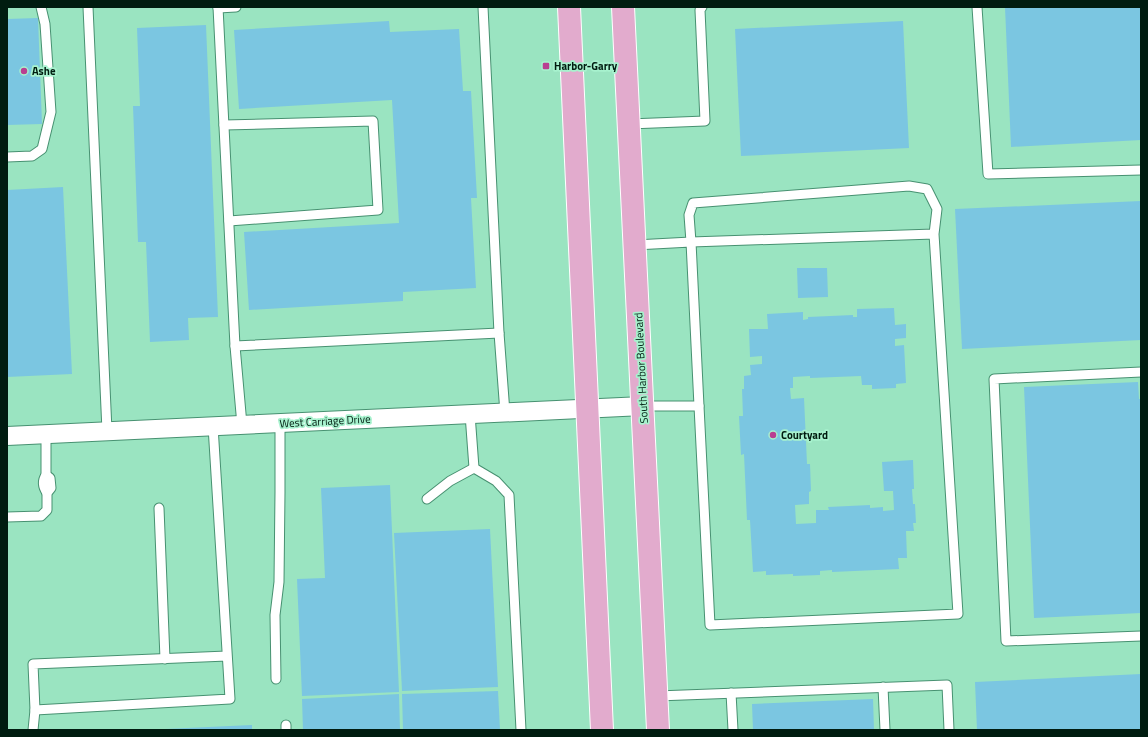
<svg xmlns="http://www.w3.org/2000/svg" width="1148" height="737" viewBox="0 0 1148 737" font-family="'Titillium Web',sans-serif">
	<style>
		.building { fill: #7bc6e1 }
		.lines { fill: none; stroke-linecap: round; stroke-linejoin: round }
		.lane-casing { stroke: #479171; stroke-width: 11 }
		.street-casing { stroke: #479171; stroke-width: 20 }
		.primary-casing { stroke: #fff; stroke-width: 24 }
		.lane { stroke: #fff; stroke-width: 9 }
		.street { stroke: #fff; stroke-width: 18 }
		.primary { stroke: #e2abcd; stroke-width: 22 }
		.poi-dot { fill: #b93f91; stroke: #a7f2ce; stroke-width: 1.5 }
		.labels { text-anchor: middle; stroke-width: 3.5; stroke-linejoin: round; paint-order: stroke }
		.poi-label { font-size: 11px; font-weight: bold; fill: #001c10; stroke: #a7f2ce; text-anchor: start }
		.street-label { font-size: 11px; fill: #001c10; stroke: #a7f2ce }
	</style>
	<rect width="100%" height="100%" fill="#9ae4c1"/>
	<!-- building -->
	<g class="building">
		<path d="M1005,7H1141V140L1011,147Z"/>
		<path d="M38,18L42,124L7,125V19Z"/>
		<path d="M389,21L390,32L459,29L463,91H471L477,198H471L476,288L403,292V301L249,310L244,232L399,223L392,100L239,109L234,30Z"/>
		<path d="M903,21L909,148L741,156L735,29Z"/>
		<path d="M206,25L218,317L188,318L189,340L150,342L146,242H138L133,106H140L137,28Z"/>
		<path d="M63,187L72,374L7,377V190Z"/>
		<path d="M1141,201V340L962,349L955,209Z"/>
		<path d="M797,268H827L828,297L798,298Z"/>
		<path d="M894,308L895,325L906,324V338L895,339V346L904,345L906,383L896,384V388L872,389V385H862L861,376L810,378V376L793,377V388H790L791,399L804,398L807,464H810L811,491L809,492V504L795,505L796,524L816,523V510H829L828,507L870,505V508L883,507V511L894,510L893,491H884L882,462L913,460L914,489H912L913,504H915L916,523H913L914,531H906L907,558H898L899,569L832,572V570L820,571V575L793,576V574L766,575V571L753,572L750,520H747L744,454L741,455L739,416H743L742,389H744V376L751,375L750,365L762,364V356L750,357L749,329H768L767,314L803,312V320L808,319V317L853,315V317H857V309Z"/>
		<path d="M1138,382L1139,399H1141V613L1034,618L1024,387Z"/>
		<path d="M390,485L399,692L302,696L297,579L325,578L321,488Z"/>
		<path d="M490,529L498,687L402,691L394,533Z"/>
		<path d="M1141,674V730H977L975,682Z"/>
		<path d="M498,691L500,730H403L402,694Z"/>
		<path d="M399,694L400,730H303L302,699Z"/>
		<path d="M873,699L874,730H753L752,704Z"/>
		<path d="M252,725V730H165V729Z"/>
	</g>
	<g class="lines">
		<!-- lane casing -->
		<g class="lane-casing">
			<g id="lane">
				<path d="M88,7L107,431"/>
				<path d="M218,7L235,346L242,425"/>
				<path d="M483,7L499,333L505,413"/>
				<path d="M977,7L988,174L1141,170"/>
				<path d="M218,8L236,7"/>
				<path d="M629,124L705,121L700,10L702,7"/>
				<path d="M224,125L373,121L378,210L229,221"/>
				<path d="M7,157L32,156L42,149L51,112L45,24L41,7"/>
				<path d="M635,245L691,242L699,406"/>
				<path d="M235,346L499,333"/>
				<path d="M1141,372L994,379L1006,641L1141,636"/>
				<path d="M643,406H699L710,625L958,614L934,234L691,242L689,215L693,203L909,186L927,189L937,209L934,234"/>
				<path d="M470,414L474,468L496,481L509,495L521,730"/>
				<path d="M213,426L230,699L35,710L33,664L227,656"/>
				<path d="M46,434V475C42,481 43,487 47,493"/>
				<path d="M427,499L450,481L474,468"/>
				<path d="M159,508L165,659"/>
				<path d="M7,517L41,516L47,510V493L51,488L50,478L46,475"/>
				<path d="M276,679L275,615L279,582L280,492V423"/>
				<path d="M883,687L885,730"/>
				<path d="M731,693L733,730"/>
				<path d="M657,696L947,685L949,730"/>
				<path d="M286,725V730"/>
				<path d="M33,730L35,710"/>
			</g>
		</g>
		<!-- street casing -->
		<g class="street-casing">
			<path id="street" d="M7,436L643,406"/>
		</g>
		<!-- primary casing -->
		<g class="primary-casing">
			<g id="primary">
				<path d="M569,7L602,730"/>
				<path d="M623,7L658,730"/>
			</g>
		</g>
		<!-- lane -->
		<use href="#lane" class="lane"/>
		<!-- street -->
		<use href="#street" class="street"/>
		<!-- primary -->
		<use href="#primary" class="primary"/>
	</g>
	<!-- markers -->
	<g class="poi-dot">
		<rect x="542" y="62" width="8" height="8" rx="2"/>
		<circle cx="24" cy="71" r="4"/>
		<circle cx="773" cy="435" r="4"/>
	</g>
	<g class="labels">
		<!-- poi labels -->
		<g class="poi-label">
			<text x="554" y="70">Harbor-Garry</text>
			<text x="32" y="75">Ashe</text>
			<text x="781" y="439">Courtyard</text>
		</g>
		<!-- street labels -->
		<g class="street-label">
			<text transform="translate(641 368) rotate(-93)" y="4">South Harbor Boulevard</text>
			<text transform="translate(325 421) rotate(-3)" y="4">West Carriage Drive</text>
		</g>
	</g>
	<!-- border -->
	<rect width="1148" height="737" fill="none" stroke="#001c10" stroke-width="16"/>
</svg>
